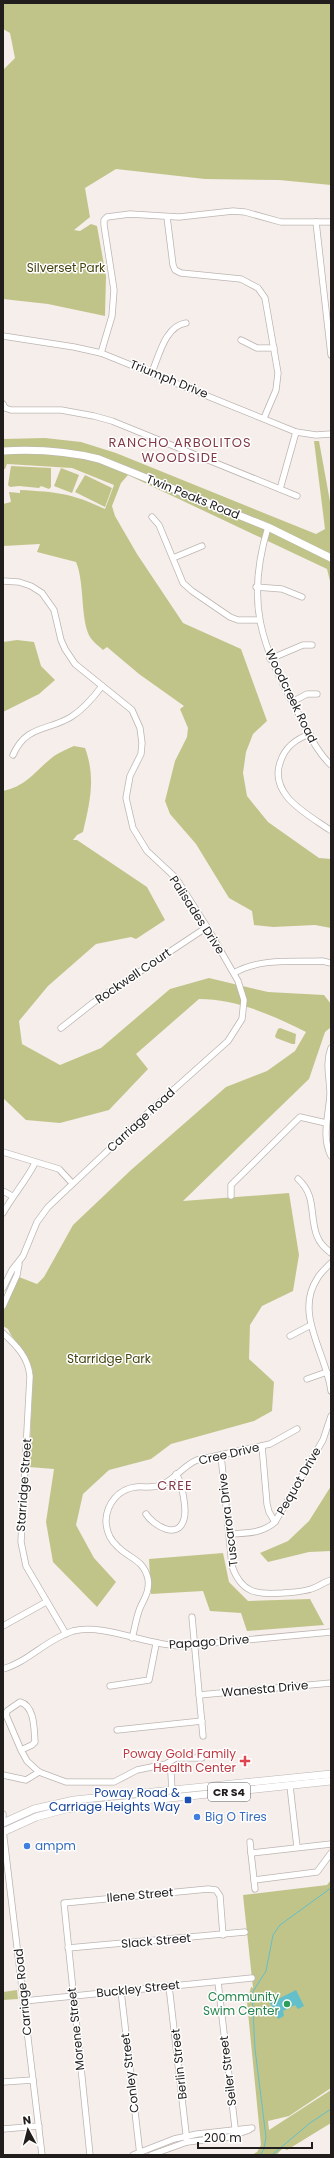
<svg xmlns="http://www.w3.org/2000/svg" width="334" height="2158" viewBox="0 0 334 2158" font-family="Poppins,sans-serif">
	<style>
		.green { fill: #c1c489 }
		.water { fill: #63bfca }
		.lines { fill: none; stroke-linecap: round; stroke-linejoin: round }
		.stream { stroke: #63bfca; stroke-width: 1 }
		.minor-casing { stroke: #bcb5b2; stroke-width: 7 }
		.major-casing { stroke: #bcb5b2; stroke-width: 8 }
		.minor { stroke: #fff; stroke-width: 5.5 }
		.major { stroke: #fff; stroke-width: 7 }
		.health-dot { fill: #e0444e; stroke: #fff; stroke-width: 1.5 }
		.transit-dot { fill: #1a4fb4; stroke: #fff; stroke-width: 1.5 }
		.shop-dot { fill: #3f7fe0; stroke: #fff; stroke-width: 1.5 }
		.leisure-dot { fill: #2e9e5b; stroke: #fff; stroke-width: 1.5 }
		.labels { text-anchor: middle; stroke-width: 3; stroke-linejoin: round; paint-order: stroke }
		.shield { fill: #fff; stroke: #636160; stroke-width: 1 }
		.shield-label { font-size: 11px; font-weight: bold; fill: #201d1c }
		.park-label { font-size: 12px; fill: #444410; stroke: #fff }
		.street-label { font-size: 12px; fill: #201d1c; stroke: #fff }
		.health-label { font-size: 12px; fill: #be3a42; stroke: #fff; text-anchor: end }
		.transit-label { font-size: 12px; fill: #164399; stroke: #fff; text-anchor: end }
		.shop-label { font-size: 12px; fill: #366cbe; stroke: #fff; text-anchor: start }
		.leisure-label { font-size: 12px; fill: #27864d; stroke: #fff; text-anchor: end }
		.neighbourhood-label { font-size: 13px; letter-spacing: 1px; fill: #823a47; stroke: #fff }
	</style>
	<rect width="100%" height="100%" fill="#f6eeeb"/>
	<!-- green -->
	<g class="green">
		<path d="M3,3H331V185L279,180L205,179L116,169L85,188L90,217L74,230L80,231L91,224L97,226L106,276L105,316L48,304L3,299V70L15,58L10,33L3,29Z"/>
		<path d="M45,438L81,442L116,453L316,534L325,529L314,441H319L331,507V585L327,569L128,475L121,483L112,506L115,516L137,554L183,623L241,649L267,721L253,734L246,752L243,773L247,796L268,822L319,858L331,859V928L315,925L273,927L254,925L252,911L229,898L196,844L170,814L165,801L175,761L187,737L188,728L180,709L184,706L139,674L107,647L103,650C99,646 93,642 90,637C80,620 85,583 76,562L37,552L40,544L3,546V504L11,502L9,492L20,493V490C57,492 71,493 105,509L114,485L72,468L7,464L5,469H3V439Z"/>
		<path d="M11,466L51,468V487L49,489L41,486L39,488L19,486L10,487L8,485Z"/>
		<path d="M61,468L79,475L72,493L54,486Z"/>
		<path d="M85,475L112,488L105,507L75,492Z"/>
		<path d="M17,640L34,642L41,666L55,680L39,694L3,712V642Z"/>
		<path d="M74,746L85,748C96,778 90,802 83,832L77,835L73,840H77L147,887L165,920L136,939L131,937L96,944L48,986L19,1021L22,1044L60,1065L101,1048L170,989L209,978L268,992L324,995L331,1004V1027L325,1032L309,1079L183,1201L289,1193L299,1255L293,1291L262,1306L250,1325L249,1359L274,1382L272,1411L254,1421L171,1444L151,1459L109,1470L83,1494L76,1525L94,1558L116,1582L97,1607L53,1562L46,1522L54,1469L29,1467L33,1373C28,1348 15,1346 8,1329L3,1326V1312L19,1277L37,1284L44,1277L73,1225L131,1170L226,1087L267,1071L295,1051L306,1032C272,1015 237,999 199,999L136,1054L148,1069L109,1110L60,1123L26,1120L3,1098V791C27,786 36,770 54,756C60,752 67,749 74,746Z"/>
		<path d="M280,1028L296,1034L295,1044H292L276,1038L275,1036L278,1029Z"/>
		<path d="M331,1486V1551L309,1552L268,1562L260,1553L288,1541L309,1521Z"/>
		<path d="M223,1553L229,1582L248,1601L310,1599L324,1625L247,1631L241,1613L210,1611L203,1591L151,1594L149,1559Z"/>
		<path d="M331,1880V2088L289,2116L268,2121L269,2130L331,2090V2123L287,2150L283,2148L276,2155H252L257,2152L261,2145L247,2002L251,1987L253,1988L243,1895L327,1885Z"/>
		<path d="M17,1990L18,1999L3,2000V1992Z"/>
	</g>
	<!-- water -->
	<path class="water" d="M296,1990L304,2006L298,2009L295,2005L283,2011L284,2016L278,2019L270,2003Z"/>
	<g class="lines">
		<!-- stream -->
		<g class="stream">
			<path d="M260,2155L264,2149L266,2137L255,2049L252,1993L266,1971L273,1935L280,1925L331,1888"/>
			<path d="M272,2155L310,2123L331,2109"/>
		</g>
		<!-- minor casing -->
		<g class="minor-casing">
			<g id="minor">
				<path d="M167,217L173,265L175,270L181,273L241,279L258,288L265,298L278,373L276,390L264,418"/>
				<path d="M316,222L331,355"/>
				<path d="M3,336L74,347L101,353L296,432L316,435L331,434"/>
				<path d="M241,340L257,348H274"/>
				<path d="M101,353L112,316L114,290L104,225V220L107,217L130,214L179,217L233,211L245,212L281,222H331"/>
				<path d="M152,372C159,356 165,326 186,323"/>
				<path d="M3,404L5,408L11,410H61L94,416L112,421L297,496"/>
				<path d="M280,489L296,432"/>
				<path d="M152,517L159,525L183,583L192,591L230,617L238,620H259"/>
				<path d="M268,527C245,603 261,644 297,711C307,729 315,750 331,765"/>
				<path d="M173,558L202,546"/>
				<path d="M3,581L19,582L31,586L42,593L54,610L61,640L65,649L75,664L132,710L140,728L142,743L141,754L130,776L126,798L133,828L147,851L176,878L207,927L238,981L244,1000L242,1019L228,1041L153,1108L48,1207L37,1222L23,1256L12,1270L3,1288"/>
				<path d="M256,587L282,589L302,597"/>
				<path d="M270,659L303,645H312"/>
				<path d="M292,702L307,694H317"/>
				<path d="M310,734C296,739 286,746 281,760C267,794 307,814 330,830"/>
				<path d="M13,755C26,725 48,731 71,717C84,709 93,698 102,686"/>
				<path d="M234,973C260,958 292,962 322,961L331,963"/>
				<path d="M61,1028L94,1002L207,927"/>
				<path d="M331,1048C325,1064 330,1078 330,1094C329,1116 321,1136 331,1156"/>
				<path d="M3,1152L59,1169L72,1183"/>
				<path d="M298,1179C317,1196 309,1216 317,1236C320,1244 325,1248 331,1253"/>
				<path d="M3,1191L12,1196"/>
				<path d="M231,1196V1185L300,1117L326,1123"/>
				<path d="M3,1213C13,1195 26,1181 35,1163"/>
				<path d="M331,1263C326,1268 320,1273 317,1279C294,1314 327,1355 331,1391"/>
				<path d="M3,1306L17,1275L19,1264"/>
				<path d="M3,1333C17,1346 28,1357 30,1376L21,1542L26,1566L66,1634"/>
				<path d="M290,1336L311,1325"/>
				<path d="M307,1379L327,1372"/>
				<path d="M262,1446L267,1504L269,1512L275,1522"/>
				<path d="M221,1455L232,1566C241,1593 257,1595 283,1593C293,1592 302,1592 311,1589C318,1587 324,1582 331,1580"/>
				<path d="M146,1514C153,1525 178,1541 184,1519C187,1510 182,1482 176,1474"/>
				<path d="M229,1534C245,1533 262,1534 275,1522L323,1440L331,1416"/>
				<path d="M192,1617L203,1736"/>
				<path d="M3,1626L46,1602"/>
				<path d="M132,1638C135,1628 136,1618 140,1608C144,1599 150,1591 148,1579C144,1560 130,1559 118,1547C110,1540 106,1531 106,1520C107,1504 118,1489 136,1487C145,1486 154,1489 163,1484C176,1478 183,1466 197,1460L270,1444L297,1429"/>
				<path d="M3,1669C28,1662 47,1639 73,1631C103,1623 146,1645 180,1646L331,1632"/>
				<path d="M110,1686L149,1680L156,1644"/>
				<path d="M199,1695L331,1683"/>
				<path d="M117,1730L202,1721"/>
				<path d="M21,1750L32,1745L35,1742C34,1730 35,1706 20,1702L7,1711L6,1715L21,1750L27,1761L39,1772"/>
				<path d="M168,1763L171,1773L172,1790"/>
				<path d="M39,1772L66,1782H114L137,1770L166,1764L176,1758H202"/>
				<path d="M3,1775L26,1780L39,1772"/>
				<path d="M290,1786L297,1847"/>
				<path d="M3,1814V1817"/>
				<path d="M3,1830L42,2155"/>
				<path d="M250,1842L251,1853"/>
				<path d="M254,1880L317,1872L331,1853"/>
				<path d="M255,1889L251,1853L331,1844"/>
				<path d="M68,1948L245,1932"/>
				<path d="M218,1982L236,2136"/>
				<path d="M169,1986L187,2142"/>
				<path d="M121,1991L140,2155"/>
				<path d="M24,2001L252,1978"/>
				<path d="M3,2082L33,2080"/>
				<path d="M3,2129L39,2126"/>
				<path d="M90,2155L64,1903L208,1889L216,1890L220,1896L223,1935"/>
				<path d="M133,2155L174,2139L197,2134L252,2128"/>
				<path d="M151,2155L187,2142L229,2137L249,2130"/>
			</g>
		</g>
		<!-- major casing -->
		<g class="major-casing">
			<g id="major">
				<path d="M3,451C36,449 67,451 99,459L268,527L331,558"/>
				<path d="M3,1823L34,1809L74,1800L331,1774"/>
				<path d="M3,1832L36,1817L66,1809L331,1781"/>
			</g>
		</g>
		<!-- minor -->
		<use href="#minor" class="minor"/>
		<!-- major -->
		<use href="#major" class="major"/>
	</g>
	<!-- markers -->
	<path class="health-dot" d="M243 1755h4v4h4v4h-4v4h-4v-4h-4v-4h4z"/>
	<rect class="transit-dot" x="184" y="1796" width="8" height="8" rx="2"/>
	<g class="shop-dot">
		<circle cx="197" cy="1817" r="4"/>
		<circle cx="27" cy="1846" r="4"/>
	</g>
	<circle class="leisure-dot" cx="287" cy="2004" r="4"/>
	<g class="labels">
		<!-- shield labels -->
		<rect class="shield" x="208" y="1783" width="42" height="18" rx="3"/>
		<g class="shield-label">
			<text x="229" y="1796">CR S4</text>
		</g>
		<!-- park labels -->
		<g class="park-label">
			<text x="66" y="272">Silverset Park</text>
			<text x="109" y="1363">Starridge Park</text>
		</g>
		<!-- street labels -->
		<g class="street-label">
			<text transform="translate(169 379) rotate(22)" y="4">Triumph Drive</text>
			<text transform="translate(193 497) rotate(22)" y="4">Twin Peaks Road</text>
			<text transform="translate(291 696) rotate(64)" y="4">Woodcreek Road</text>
			<text transform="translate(197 915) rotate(57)" y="4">Palisades Drive</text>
			<text transform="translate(133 976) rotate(-34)" y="4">Rockwell Court</text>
			<text transform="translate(141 1120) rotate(-43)" y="4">Carriage Road</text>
			<text transform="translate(229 1454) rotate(-13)" y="4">Cree Drive</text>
			<text transform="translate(299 1481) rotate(-60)" y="4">Pequot Drive</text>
			<text transform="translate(24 1485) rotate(-86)" y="4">Starridge Street</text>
			<text transform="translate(228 1520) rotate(-97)" y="4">Tuscarora Drive</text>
			<text transform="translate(209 1642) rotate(-4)" y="4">Papago Drive</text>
			<text transform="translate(265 1689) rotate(-5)" y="4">Wanesta Drive</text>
			<text transform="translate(140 1895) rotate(-5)" y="4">Ilene Street</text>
			<text transform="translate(156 1941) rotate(-5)" y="4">Slack Street</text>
			<text transform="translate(138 1989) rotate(-6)" y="4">Buckley Street</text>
			<text transform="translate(23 1992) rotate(-96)" y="4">Carriage Road</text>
			<text transform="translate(76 2029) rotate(-96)" y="4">Morene Street</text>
			<text transform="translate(179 2064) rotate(-96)" y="4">Berlin Street</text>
			<text transform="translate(228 2071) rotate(-97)" y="4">Seiler Street</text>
			<text transform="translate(130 2073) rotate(-97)" y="4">Conley Street</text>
		</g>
		<!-- health labels -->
		<g class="health-label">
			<text x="236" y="1758">Poway Gold Family<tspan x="236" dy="14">Health Center</tspan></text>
		</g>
		<!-- transit labels -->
		<g class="transit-label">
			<text x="180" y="1797">Poway Road &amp;<tspan x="180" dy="14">Carriage Heights Way</tspan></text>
		</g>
		<!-- shop labels -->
		<g class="shop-label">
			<text x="205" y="1821">Big O Tires</text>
			<text x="35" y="1850">ampm</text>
		</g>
		<!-- leisure labels -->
		<g class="leisure-label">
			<text x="279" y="2001">Community<tspan x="279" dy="14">Swim Center</tspan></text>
		</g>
		<!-- neighbourhood labels -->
		<g class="neighbourhood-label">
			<text x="180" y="447">RANCHO ARBOLITOS<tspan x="180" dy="15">WOODSIDE</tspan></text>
			<text x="175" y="1490">CREE</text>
		</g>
	</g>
	<!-- border -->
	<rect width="334" height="2158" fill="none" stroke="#201d1c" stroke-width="8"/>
	<!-- north arrow -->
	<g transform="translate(28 2130) rotate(353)" stroke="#ffffff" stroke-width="3" paint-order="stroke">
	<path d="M0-3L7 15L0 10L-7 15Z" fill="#201d1c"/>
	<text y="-6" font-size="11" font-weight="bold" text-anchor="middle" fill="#201d1c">N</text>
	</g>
	<!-- scale -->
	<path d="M198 2142v6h114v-6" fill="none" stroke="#201d1c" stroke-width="2"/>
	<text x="204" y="2142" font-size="12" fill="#201d1c" stroke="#ffffff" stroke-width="3" paint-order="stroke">200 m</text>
</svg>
